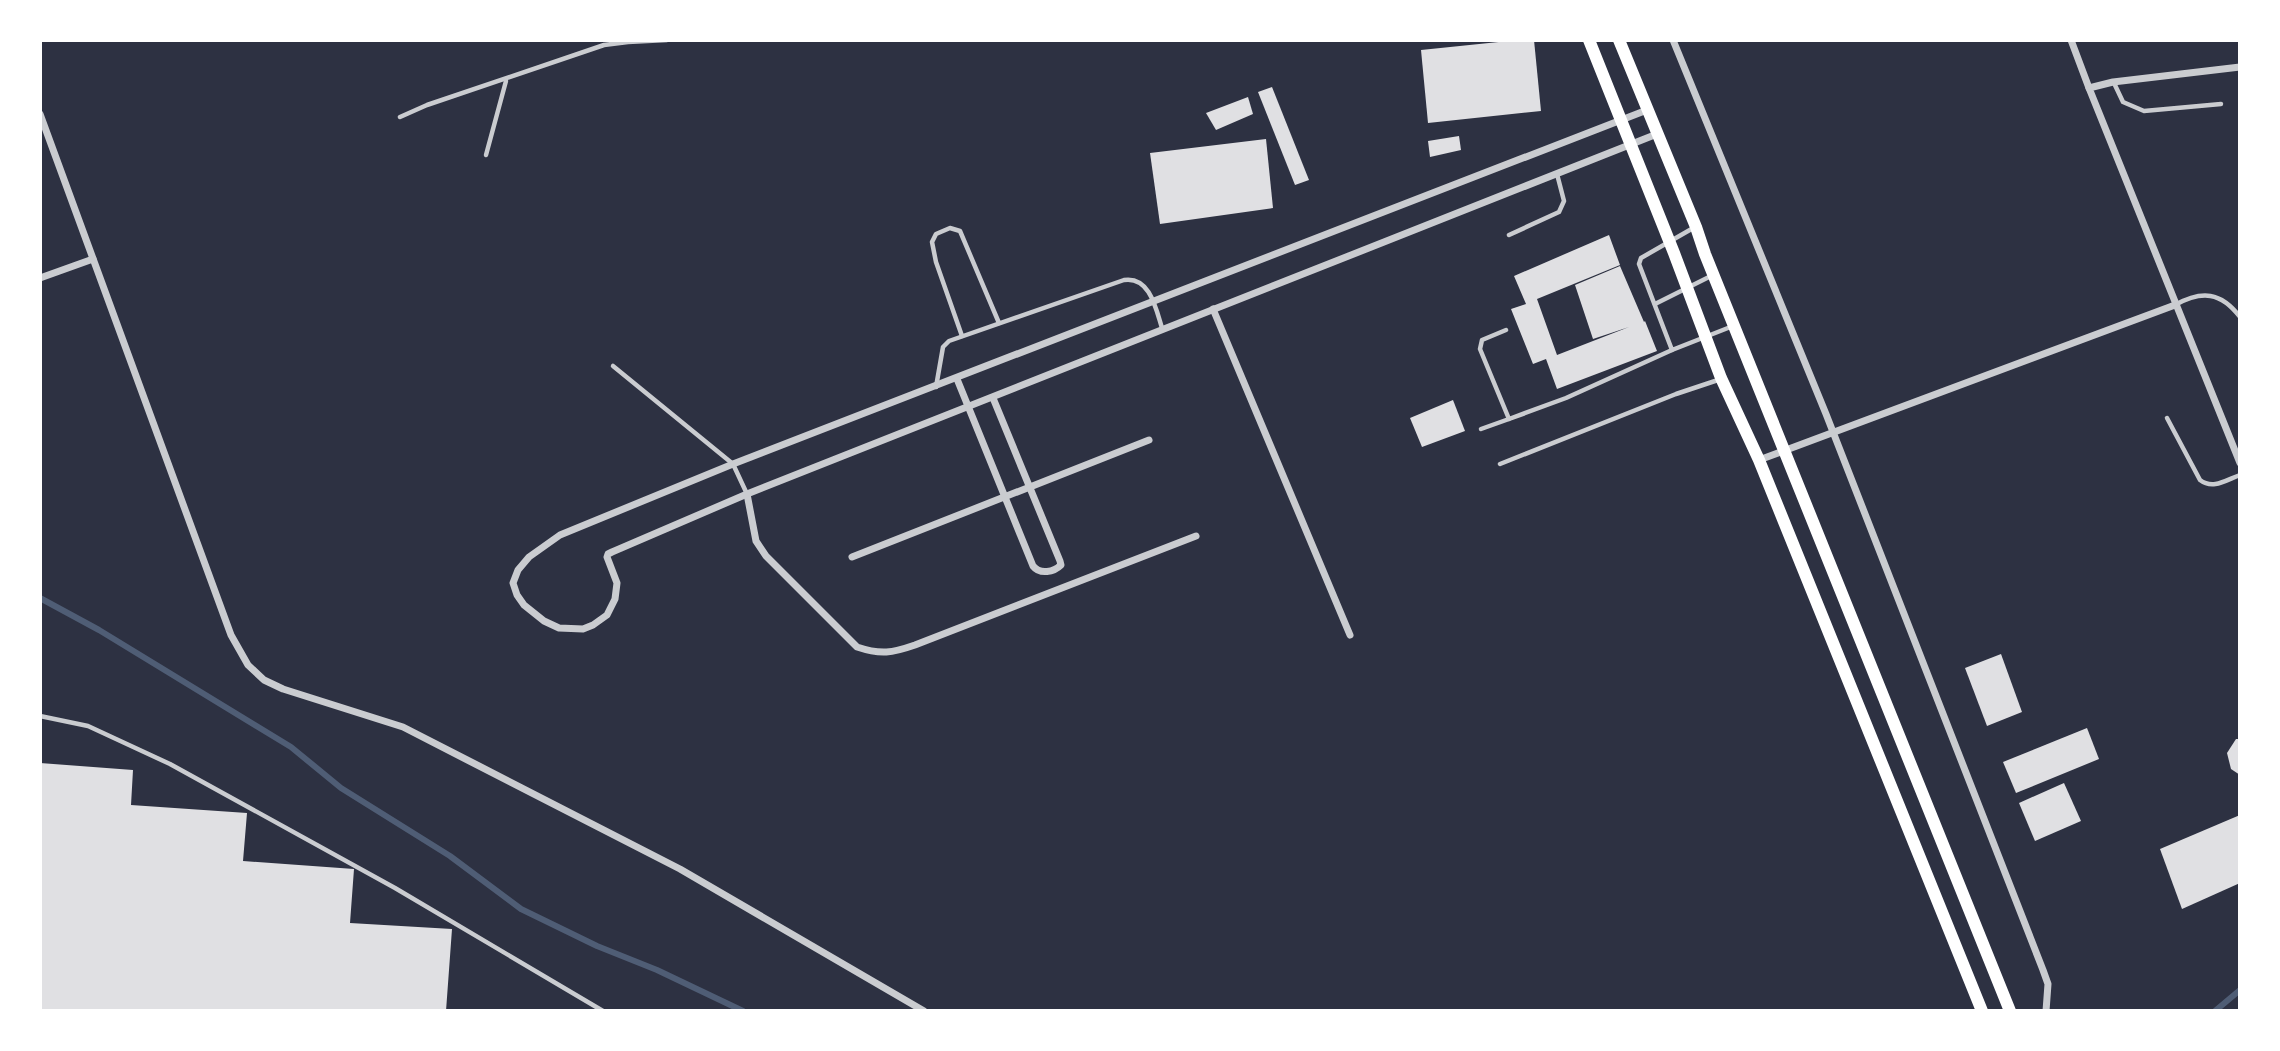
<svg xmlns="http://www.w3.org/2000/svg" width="2280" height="1051" viewBox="0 0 2280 1051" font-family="Montserrat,sans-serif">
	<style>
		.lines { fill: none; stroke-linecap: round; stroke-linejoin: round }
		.stream { stroke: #4f5d75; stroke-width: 6 }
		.building { fill: #e0e0e3 }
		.service { stroke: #caccd0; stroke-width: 4.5 }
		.minor { stroke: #caccd0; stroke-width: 7 }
		.secondary { stroke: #fff; stroke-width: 12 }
	</style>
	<rect width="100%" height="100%" fill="#2d3142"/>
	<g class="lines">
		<!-- stream -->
		<g class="stream">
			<path d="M40,598L99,630L291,747L341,788L450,856L521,909L597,946L657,970L743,1011"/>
			<path d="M2215,1011L2240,990"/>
		</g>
	</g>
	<!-- building -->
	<g class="building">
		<path d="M1518,40H1534L1541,111L1428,123L1421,50Z"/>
		<path d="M1272,87L1309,180L1295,185L1258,92Z"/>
		<path d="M1248,97L1253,114L1216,130L1206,113Z"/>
		<path d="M1459,136L1461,150L1430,157L1428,141Z"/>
		<path d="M1266,139L1273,208L1160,224L1150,153Z"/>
		<path d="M1609,235L1620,265L1537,299L1557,355L1629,327L1593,339L1575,285L1620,266L1644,322L1645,321L1657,351L1557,389L1546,359L1533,364L1511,309L1526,304L1514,276Z"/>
		<path d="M1453,400L1465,431L1422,447L1410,418Z"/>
		<path d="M2001,654L2022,712L1987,726L1965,668Z"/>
		<path d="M2087,728L2099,759L2016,793L2003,762Z"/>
		<path d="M2236,739H2240V775L2231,769L2227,753Z"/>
		<path d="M40,763L133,770L131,805L247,813L243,861L354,869L350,923L452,929L446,1011H40Z"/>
		<path d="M2064,783L2081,821L2035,841L2019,803Z"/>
		<path d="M2240,815V883L2182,909L2160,849Z"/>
	</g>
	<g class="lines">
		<!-- service -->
		<g class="service">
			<path d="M2114,83L2123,102L2144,111L2221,104"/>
			<path d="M400,117L427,105L604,45L628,42L667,40"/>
			<path d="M486,155L506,81"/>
			<path d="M1695,227L1641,258L1639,264L1672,350L1733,326"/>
			<path d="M1509,235L1559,212L1564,201L1557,174"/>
			<path d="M1655,304L1713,275"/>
			<path d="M2175,305C2202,290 2221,292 2240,317"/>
			<path d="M1506,330L1482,340L1480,349L1509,419L1566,398L1672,350"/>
			<path d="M962,336L936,262L932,242L936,234L950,228L960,231L999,323"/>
			<path d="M613,366L733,464L747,494"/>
			<path d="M936,387L943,347L949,341L1124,280C1150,276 1156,309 1162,328"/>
			<path d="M2167,418L2200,480C2213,490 2226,480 2240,475"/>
			<path d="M1481,429L1509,419"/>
			<path d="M1500,464L1676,394L1721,379"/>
			<path d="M40,716L88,726L170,764L395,888L603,1011"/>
		</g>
		<!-- minor -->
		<g class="minor">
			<path d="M1673,40L1826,414L2043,970L2048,984L2046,1011"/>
			<path d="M2071,40L2089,88"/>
			<path d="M2240,67L2113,82L2089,88L2240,463"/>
			<path d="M1647,110L733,464L560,535L529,557L518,570L513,583L517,595L524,605L544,621L559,628L583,629L593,625L607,615L615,599L617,583L607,557L608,554L612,552L747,494L1657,134"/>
			<path d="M40,114L231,635L248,665L264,680L283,689L403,727L680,869L924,1011"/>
			<path d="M40,278L93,259"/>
			<path d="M1213,309L1350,635"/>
			<path d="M957,379L1033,566C1040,575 1054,572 1061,565L1060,561L993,398"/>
			<path d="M1759,460L2175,305"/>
			<path d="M747,494L756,541L766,556L857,647C881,655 892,653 915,645L1196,536"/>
			<path d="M852,557L1149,440"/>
		</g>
		<!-- secondary -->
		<g class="secondary">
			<path d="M1589,40L1674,253L1721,378L1759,460L1982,1011"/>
			<path d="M1619,40L1696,227L1705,254L2010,1011"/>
		</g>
	</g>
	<!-- border -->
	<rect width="2280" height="1051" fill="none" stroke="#ffffff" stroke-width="84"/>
</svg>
